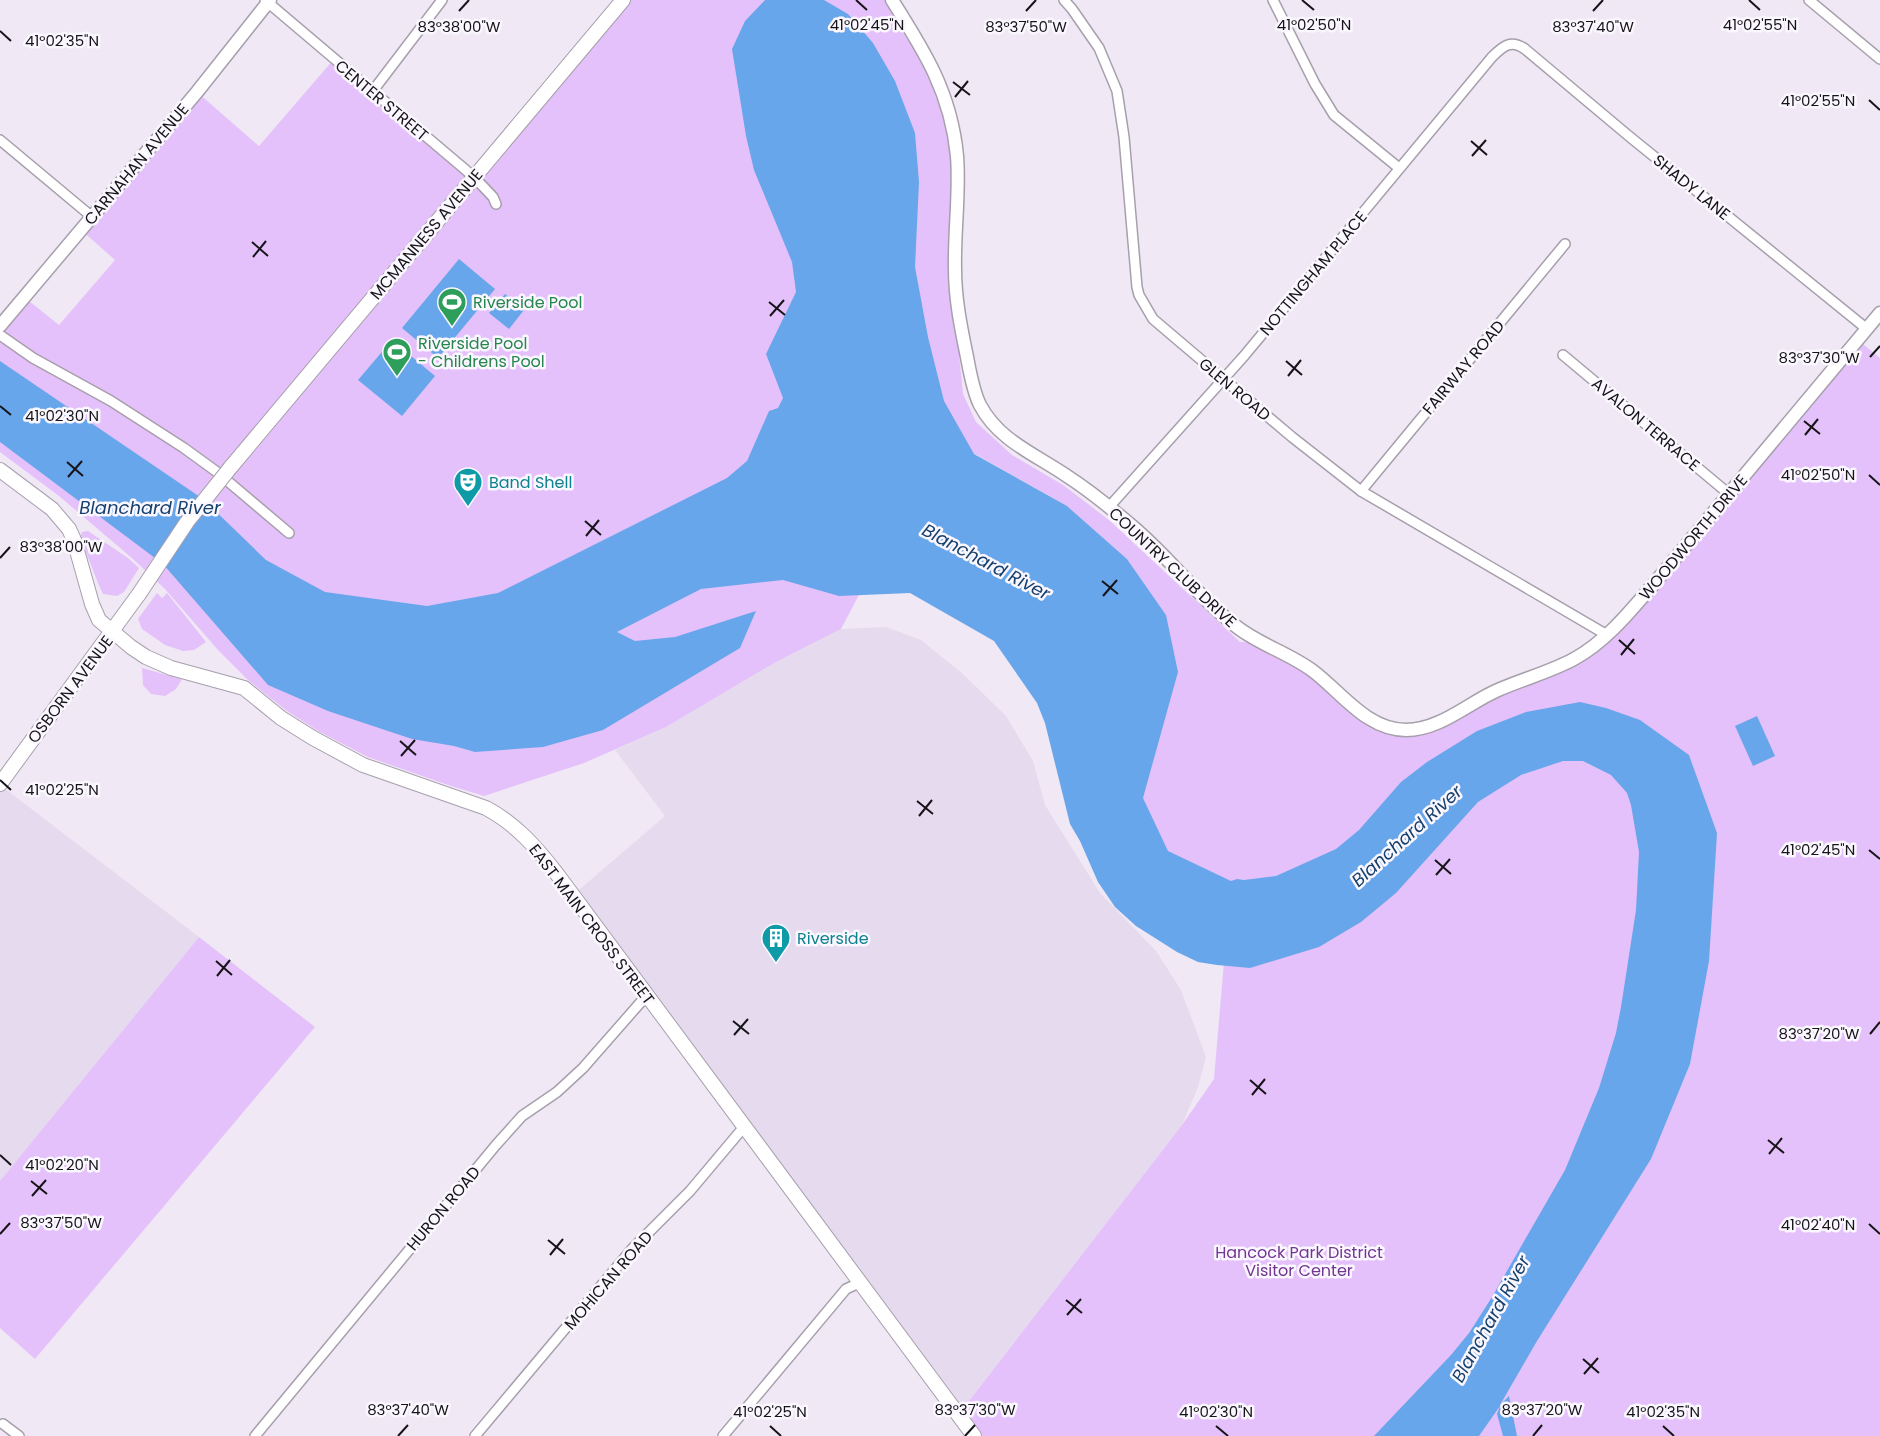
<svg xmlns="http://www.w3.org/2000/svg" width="1880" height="1436" viewBox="0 0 1880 1436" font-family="Poppins,sans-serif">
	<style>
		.built { fill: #e6daee }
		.green { fill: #e5c1fb }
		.water { fill: #68a6ec }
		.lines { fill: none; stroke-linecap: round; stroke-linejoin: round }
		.minor-casing { stroke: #a79fac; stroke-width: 12 }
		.tertiary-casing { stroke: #a79fac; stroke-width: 15 }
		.secondary-casing { stroke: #a79fac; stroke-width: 16 }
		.minor { stroke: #fff; stroke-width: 9 }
		.tertiary { stroke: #fff; stroke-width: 12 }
		.secondary { stroke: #fff; stroke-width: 14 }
		.secondary-bridge-casing { stroke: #a79fac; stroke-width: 16; stroke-linecap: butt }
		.secondary-bridge { stroke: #fff; stroke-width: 14 }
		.ticks { fill: none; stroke: #161418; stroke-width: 2 }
		.labels { text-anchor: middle; stroke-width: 5; stroke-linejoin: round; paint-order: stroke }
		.street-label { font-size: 16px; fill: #161418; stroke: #fbf7ff }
		.leisure-label { font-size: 16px; fill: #27864d; stroke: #fbf7ff; text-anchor: start }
		.culture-label { font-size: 16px; fill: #0d838f; stroke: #fbf7ff; text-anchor: start }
		.park-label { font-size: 16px; fill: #723692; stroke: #fbf7ff }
		.water-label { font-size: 18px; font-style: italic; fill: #16416e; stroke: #fbf7ff }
		.ticks-label { font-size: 15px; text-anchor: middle; fill: #161418; stroke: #fbf7ff; stroke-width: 5; stroke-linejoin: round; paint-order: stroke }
	</style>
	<rect width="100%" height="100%" fill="#f0e8f5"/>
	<!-- built -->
	<g class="built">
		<path d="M886,627L921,640L963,674L1006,716L1033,761L1045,805L1100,893L1156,951L1181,990L1206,1057L1198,1087L1182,1125L958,1415L573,895L665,816L615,750L666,727L776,662L841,629Z"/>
		<path d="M0,785L199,937L0,1181Z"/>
	</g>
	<!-- green -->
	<g class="green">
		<path d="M623,0H892L923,49L957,158L955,269L965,350L959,354L963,394L976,422L1012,455L1063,485L1109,520L1240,642H1260L1278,649L1367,718L1413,730L1592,648L1858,340L1880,358V1436H1427L1498,1288L1403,1436H981L962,1410L1182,1125L1214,1079L1224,962L1119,827L1166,615L1127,559L1067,506L975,454L900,517L841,629L776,662L666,727L584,763L484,796L448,785L368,757L318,731L287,711L249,681L218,650L165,589L133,559L59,496L0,452V326L24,297L59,325L115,260L80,229L197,92L259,146L334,59L474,177Z"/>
		<path d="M88,531L128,558L139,568L124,592L117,596L103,594L100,588L80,537L82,532Z"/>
		<path d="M157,593L162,598L167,593L206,642L194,650L183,651L165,645L142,629L138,619Z"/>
		<path d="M142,668L181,679V681L176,689L165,696L151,694L143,685Z"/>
		<path d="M199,937L315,1027L35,1359L0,1328V1181Z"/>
	</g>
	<!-- water -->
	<g class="water">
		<path d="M765,0H824L848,14L873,43L895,81L915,133L919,182L915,267L928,337L944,401L974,454L1067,506L1127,559L1166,615L1178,672L1143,798L1168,851L1231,881L1237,879L1244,880L1276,876L1336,849L1359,830L1401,782L1427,762L1477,731L1526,712L1580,702L1606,708L1640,720L1689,755L1717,833L1709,961L1690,1064L1651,1159L1537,1341L1500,1405L1509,1396L1517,1436H1503L1497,1414L1500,1406L1479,1436H1374L1451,1355L1469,1333L1492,1297L1565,1170L1599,1088L1616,1033L1621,1007L1636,910L1639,852L1631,805L1627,793L1611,775L1583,761H1563L1521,775L1478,802L1396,893L1361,922L1319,947L1250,968L1217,965L1198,962L1177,952L1136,926L1115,907L1098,882L1080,841L1070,824L1045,723L1037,703L994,641L910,593L839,596L783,580L701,589L617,632L635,641L675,637L756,611L740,648L603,730L543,747L475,752L454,746L412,739L328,711L268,685L163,564L0,442V361L203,499L266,560L325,592L427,606L498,593L727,478L747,461L769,411L778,408L783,398L766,354L796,292L792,262L754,170L746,136L732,49L745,21Z"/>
		<path d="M459,259L495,289L438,358L402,328Z"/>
		<path d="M505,294L524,310L509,329L489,313Z"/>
		<path d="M392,340L435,376L402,416L358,380Z"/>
		<path d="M1757,716L1775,756L1753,766L1735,726Z"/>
	</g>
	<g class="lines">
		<!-- minor casing -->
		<g class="minor-casing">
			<g id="minor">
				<path d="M265,0L474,177L493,197L496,204"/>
				<path d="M1064,0L1072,9L1099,48L1117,91L1124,137L1137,287L1139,295L1153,319L1292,437L1361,491L1607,635"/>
				<path d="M1273,0L1315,84L1334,115L1399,168"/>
				<path d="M1809,0L1880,59"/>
				<path d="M372,92L442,0"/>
				<path d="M0,140L91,216"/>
				<path d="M0,335L33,358L111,401L184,448L217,472L289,533"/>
				<path d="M1563,355L1729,494"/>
				<path d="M1361,491L1565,244"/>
				<path d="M1109,507L1244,356L1492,57C1503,46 1511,39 1525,49L1630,137L1867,329"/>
				<path d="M3,1424L19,1436"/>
				<path d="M255,1436L496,1145L522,1116L557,1092L583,1068L647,995"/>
				<path d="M475,1436L632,1249L690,1191L743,1128"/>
				<path d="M723,1436L846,1289L859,1283"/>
			</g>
		</g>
		<!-- tertiary casing -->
		<g class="tertiary-casing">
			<g id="tertiary">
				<path d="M892,0C925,52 951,93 957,156C960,193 954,232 955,269C955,299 961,328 967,357C970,373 973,391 980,405C999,441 1035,454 1067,476C1090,491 1111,508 1132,526C1169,557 1198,597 1237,627C1260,645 1289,653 1313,671C1342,693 1367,730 1406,730C1440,730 1468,703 1498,690C1523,679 1550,672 1574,659C1605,642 1629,613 1652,586L1880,313"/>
				<path d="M0,326L197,92L270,0"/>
			</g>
		</g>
		<!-- secondary casing -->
		<g class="secondary-casing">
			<g id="secondary">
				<path d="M230,468L623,0"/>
				<path d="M0,470L52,509L69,529L74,540L92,604L99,620L131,647L146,657L171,668L244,688L281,718L313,738L363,765L486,808C516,824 536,847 557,874L974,1436"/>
				<path d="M0,784L139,594"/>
			</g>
		</g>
		<!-- minor -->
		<use href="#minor" class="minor"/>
		<!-- tertiary -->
		<use href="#tertiary" class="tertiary"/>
		<!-- secondary -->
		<use href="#secondary" class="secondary"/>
		<!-- secondary-bridge casing -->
		<g class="secondary-bridge-casing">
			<path id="secondary-bridge" d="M139,594L187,522L230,468"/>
		</g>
		<!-- secondary-bridge -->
		<use href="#secondary-bridge" class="secondary-bridge"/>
	</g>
	<!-- ticks -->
	<path class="ticks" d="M856,0L867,10M1302,0L1314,10M1749,0L1760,10M459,11L469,0M1026,11L1036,0M1593,11L1603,0M0,31L11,41M953,82L970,95M955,97L968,81M1869,100L1880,110M1471,141L1487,155M1472,156L1486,140M252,242L268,256M253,257L266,241M769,302L785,315M770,316L784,300M1870,357L1880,346M1286,361L1302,375M1288,376L1301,360M0,406L11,415M1804,421L1820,434M1805,435L1818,419M67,462L83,476M1869,475L1880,485M68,477L82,461M585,521L601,535M586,536L599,520M0,558L10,547M1102,581L1118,594M1103,596L1117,580M1619,640L1635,654M1621,655L1634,639M400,741L416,755M401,756L415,740M0,780L11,790M917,801L933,814M919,816L932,800M1869,850L1880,859M1435,860L1451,874M1436,875L1450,859M216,961L232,975M217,976L230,960M733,1021L749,1034M1870,1034L1880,1022M734,1035L748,1019M1250,1080L1266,1094M1252,1095L1265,1079M1768,1140L1784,1153M1769,1154L1782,1138M0,1155L11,1165M31,1181L47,1194M32,1196L46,1180M1869,1224L1880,1234M0,1234L10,1223M548,1240L565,1254M550,1255L563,1239M1066,1300L1082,1313M1067,1315L1081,1299M1583,1359L1599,1373M1584,1374L1598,1358M770,1426L781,1436M1216,1426L1228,1436M1663,1426L1674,1436M398,1436L408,1425M965,1436L975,1425M1533,1436L1542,1425"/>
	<!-- icons -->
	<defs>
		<g id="stadium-pin" transform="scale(1.5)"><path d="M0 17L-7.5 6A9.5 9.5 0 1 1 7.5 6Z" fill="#2e9e5b" stroke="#fbf7ff"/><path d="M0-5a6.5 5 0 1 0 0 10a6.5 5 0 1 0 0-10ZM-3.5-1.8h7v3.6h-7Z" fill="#fff"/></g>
		<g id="theatre-pin" transform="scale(1.5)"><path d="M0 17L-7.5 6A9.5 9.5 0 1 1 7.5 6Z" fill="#0f9aa8" stroke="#fbf7ff"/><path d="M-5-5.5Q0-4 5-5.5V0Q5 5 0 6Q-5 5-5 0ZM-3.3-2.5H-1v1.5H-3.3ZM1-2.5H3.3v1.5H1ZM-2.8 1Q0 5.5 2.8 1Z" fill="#fff"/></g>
		<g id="building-pin" transform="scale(1.5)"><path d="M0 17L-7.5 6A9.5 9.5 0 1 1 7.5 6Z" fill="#0f9aa8" stroke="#fbf7ff"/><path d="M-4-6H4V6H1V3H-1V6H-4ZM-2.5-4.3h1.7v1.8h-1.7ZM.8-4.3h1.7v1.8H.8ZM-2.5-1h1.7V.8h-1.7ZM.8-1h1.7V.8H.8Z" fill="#fff"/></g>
	</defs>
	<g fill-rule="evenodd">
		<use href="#stadium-pin" x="452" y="302"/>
		<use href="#stadium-pin" x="397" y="352"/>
		<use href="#theatre-pin" x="468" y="482"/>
		<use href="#building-pin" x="776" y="938"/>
	</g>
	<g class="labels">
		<!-- street labels -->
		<g class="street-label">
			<text transform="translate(382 100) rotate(40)" y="6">CENTER STREET</text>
			<text transform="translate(136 164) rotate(-50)" y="6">CARNAHAN AVENUE</text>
			<text transform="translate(1692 187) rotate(39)" y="6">SHADY LANE</text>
			<text transform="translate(426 234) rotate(-50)" y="6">MCMANNESS AVENUE</text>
			<text transform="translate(1313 273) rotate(-50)" y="6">NOTTINGHAM PLACE</text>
			<text transform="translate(1463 367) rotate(-50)" y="6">FAIRWAY ROAD</text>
			<text transform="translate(1235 389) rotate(40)" y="6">GLEN ROAD</text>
			<text transform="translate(1646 424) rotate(40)" y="6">AVALON TERRACE</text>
			<text transform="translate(1693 537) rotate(-50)" y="6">WOODWORTH DRIVE</text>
			<text transform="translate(1173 567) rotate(43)" y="6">COUNTRY CLUB DRIVE</text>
			<text transform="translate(70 689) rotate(-53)" y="6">OSBORN AVENUE</text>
			<text transform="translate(592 924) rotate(53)" y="6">EAST MAIN CROSS STREET</text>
			<text transform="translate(443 1208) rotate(-50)" y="6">HURON ROAD</text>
			<text transform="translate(608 1280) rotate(-49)" y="6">MOHICAN ROAD</text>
		</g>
		<!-- leisure labels -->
		<g class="leisure-label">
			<text x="473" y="308">Riverside Pool</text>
			<text x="418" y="349">Riverside Pool<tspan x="418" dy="18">- Childrens Pool</tspan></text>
		</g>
		<!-- culture labels -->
		<g class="culture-label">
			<text x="489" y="488">Band Shell</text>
			<text x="797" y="944">Riverside</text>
		</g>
		<!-- park labels -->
		<g class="park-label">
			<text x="1299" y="1258">Hancock Park District<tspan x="1299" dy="18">Visitor Center</tspan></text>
		</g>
		<!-- water labels -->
		<g class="water-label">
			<text x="150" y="514">Blanchard River</text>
			<text transform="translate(986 562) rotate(28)" y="6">Blanchard River</text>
			<text transform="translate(1407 836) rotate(-42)" y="6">Blanchard River</text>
			<text transform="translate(1491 1319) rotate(-61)" y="6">Blanchard River</text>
		</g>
	</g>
	<g class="ticks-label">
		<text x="867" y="30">41°02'45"N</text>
		<text x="1314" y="30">41°02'50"N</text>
		<text x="1760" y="30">41°02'55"N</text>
		<text x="459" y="32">83°38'00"W</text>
		<text x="1026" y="32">83°37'50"W</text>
		<text x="1593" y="32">83°37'40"W</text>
		<text x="62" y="46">41°02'35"N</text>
		<text x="1818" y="106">41°02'55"N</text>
		<text x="1819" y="363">83°37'30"W</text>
		<text x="62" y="421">41°02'30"N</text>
		<text x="1818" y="480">41°02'50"N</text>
		<text x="61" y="552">83°38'00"W</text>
		<text x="62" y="795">41°02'25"N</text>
		<text x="1818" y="855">41°02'45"N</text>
		<text x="1819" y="1039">83°37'20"W</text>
		<text x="62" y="1170">41°02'20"N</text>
		<text x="61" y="1228">83°37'50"W</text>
		<text x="1818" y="1230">41°02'40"N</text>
		<text x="408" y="1415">83°37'40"W</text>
		<text x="975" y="1415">83°37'30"W</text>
		<text x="1542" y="1415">83°37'20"W</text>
		<text x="770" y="1417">41°02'25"N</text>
		<text x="1216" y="1417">41°02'30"N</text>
		<text x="1663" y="1417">41°02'35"N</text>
	</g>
</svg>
